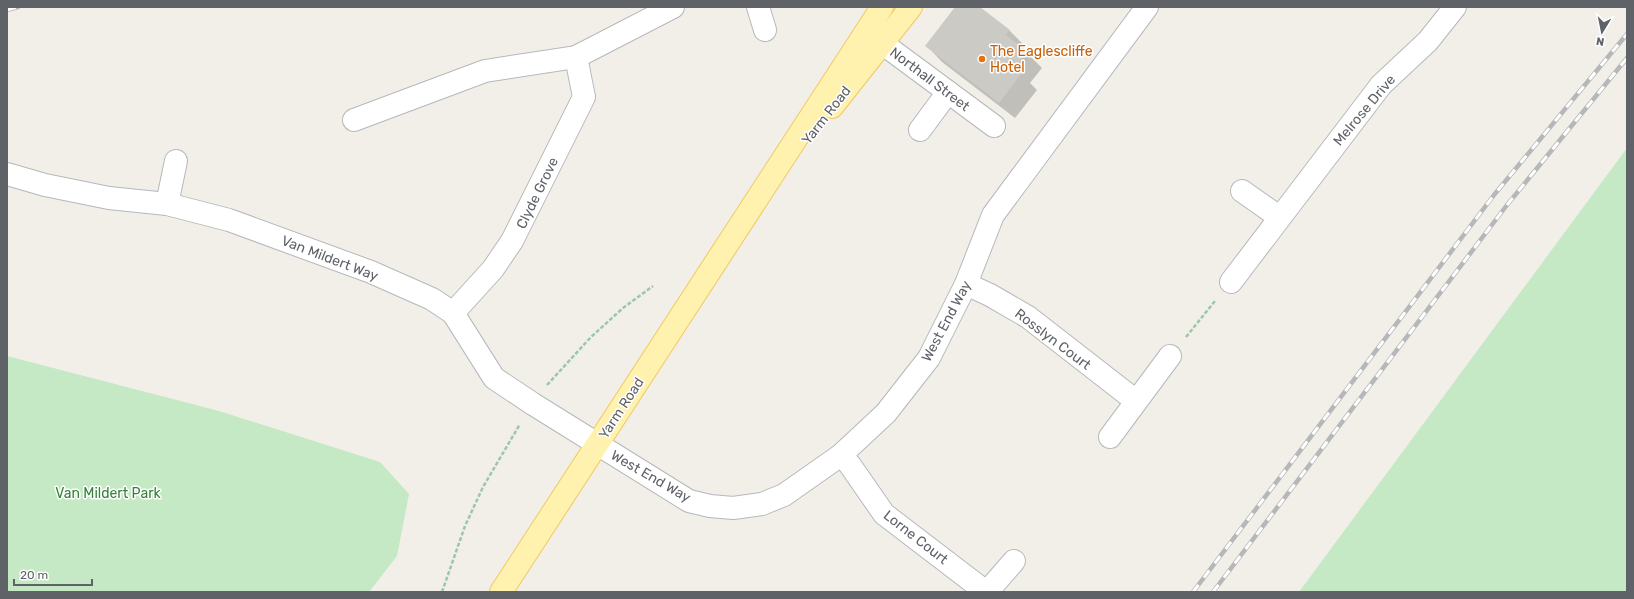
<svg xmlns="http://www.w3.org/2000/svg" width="1634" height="599" viewBox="0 0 1634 599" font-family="Rubik,sans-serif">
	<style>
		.green { fill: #c5e8c5 }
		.shadow { fill: #0003 }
		.building { fill: #cccac5 }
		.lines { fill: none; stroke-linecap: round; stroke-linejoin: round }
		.minor-casing { stroke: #b5b8bc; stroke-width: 24 }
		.primary-casing { stroke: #f2c960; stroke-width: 24 }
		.path { stroke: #9cc7a9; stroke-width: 2.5; stroke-dasharray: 4 2; stroke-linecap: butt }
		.minor { stroke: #fff; stroke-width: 22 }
		.primary { stroke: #fff2af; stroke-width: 22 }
		.rail-casing { stroke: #b6b7b8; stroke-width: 4.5 }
		.rail { stroke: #fff; stroke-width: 3; stroke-dasharray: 9; stroke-linecap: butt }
		.food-dot { fill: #e8710a; stroke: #fff; stroke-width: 1.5 }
		.labels { text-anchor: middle; stroke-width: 3; stroke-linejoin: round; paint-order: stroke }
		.food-label { font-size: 14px; fill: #c56008; stroke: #fff; text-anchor: start }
		.street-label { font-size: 14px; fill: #5f6368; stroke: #fff }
		.park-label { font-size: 14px; fill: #348238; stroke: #fff }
	</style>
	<rect width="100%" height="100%" fill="#f1efe8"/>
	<!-- green -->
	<g class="green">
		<path d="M1627,148V592H1299Z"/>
		<path d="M7,356L219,411L380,462L409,494L397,556L369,592H7Z"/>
	</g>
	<!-- shadow -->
	<path class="shadow" d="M956,7H979L1009,30L1025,46L1023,49L1042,68L1030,83L1037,90L1015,118L942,62L927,46Z"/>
	<!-- building -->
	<path class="building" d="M955,7H980L1010,30L1006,35L1027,51L1015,67L1022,73L999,103L925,46Z"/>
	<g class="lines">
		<!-- minor casing -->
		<g class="minor-casing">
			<g id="minor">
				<path d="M758,7L765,30"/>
				<path d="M867,32L994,126"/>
				<path d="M354,120L485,71L576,57L673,7"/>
				<path d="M920,130L948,92"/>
				<path d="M7,174L45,185L109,198L167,204L229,220L371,272L432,299L453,313L494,378L533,404L689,501L710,506L733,508L762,504L784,495L841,455L886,413L929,358L966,284L993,215L1147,7"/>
				<path d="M1242,191L1279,217"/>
				<path d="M167,204L176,161"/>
				<path d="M1231,282L1381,85L1428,41L1455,7"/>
				<path d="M966,284L990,295L1028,317L1136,401"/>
				<path d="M453,313L493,269L512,241L584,97L576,57"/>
				<path d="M1110,437L1170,356"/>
				<path d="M841,455L850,465L884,514L986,592"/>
				<path d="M987,592L1014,561"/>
			</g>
		</g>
		<!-- primary casing -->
		<g class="primary-casing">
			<g id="primary">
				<path d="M832,107L911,7"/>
				<path d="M501,592L882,7"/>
			</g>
		</g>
		<!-- path -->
		<g class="path">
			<path d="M1186,337L1215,301"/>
			<path d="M547,385L591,337L623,308L653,286"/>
			<path d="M442,592L465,526L483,487L520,424"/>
		</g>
		<!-- minor -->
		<use href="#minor" class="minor"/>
		<!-- primary -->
		<use href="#primary" class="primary"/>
		<!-- rail casing -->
		<g class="rail-casing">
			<g id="rail">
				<path d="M7,10L18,7"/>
				<path d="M1193,592L1494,195L1627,34"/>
				<path d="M1213,592L1507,205L1627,58"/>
			</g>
		</g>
		<!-- rail -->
		<use href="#rail" class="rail"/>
	</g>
	<!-- markers -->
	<circle class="food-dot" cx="982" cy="59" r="4"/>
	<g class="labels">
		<!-- food labels -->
		<g class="food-label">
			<text x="990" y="56">The Eaglescliffe<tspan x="990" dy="16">Hotel</tspan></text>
		</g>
		<!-- street labels -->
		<g class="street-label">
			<text transform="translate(930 79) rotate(37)" y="5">Northall Street</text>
			<text transform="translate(1364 110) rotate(-50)" y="5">Melrose Drive</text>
			<text transform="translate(826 115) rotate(-52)" y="5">Yarm Road</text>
			<text transform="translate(537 193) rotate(-64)" y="5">Clyde Grove</text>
			<text transform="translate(330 258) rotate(21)" y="5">Van Mildert Way</text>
			<text transform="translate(946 321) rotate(-62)" y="5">West End Way</text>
			<text transform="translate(1053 339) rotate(37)" y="5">Rosslyn Court</text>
			<text transform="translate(621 408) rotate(-57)" y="5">Yarm Road</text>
			<text transform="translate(651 476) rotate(30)" y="5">West End Way</text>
			<text transform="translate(916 537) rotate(38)" y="5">Lorne Court</text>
		</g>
		<!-- park labels -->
		<g class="park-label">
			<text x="108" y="498">Van Mildert Park</text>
		</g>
	</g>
	<!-- border -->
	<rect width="1634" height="599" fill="none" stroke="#5f6368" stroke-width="16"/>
	<!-- north arrow -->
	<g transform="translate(1602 32) rotate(190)" stroke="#ffffff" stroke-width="3" paint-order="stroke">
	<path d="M0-3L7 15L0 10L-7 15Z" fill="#5f6368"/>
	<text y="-6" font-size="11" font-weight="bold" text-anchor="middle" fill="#5f6368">N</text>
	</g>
	<!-- scale -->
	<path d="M14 579v6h78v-6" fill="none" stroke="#5f6368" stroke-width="2"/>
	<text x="20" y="579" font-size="12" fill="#5f6368" stroke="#ffffff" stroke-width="3" paint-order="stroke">20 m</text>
</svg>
